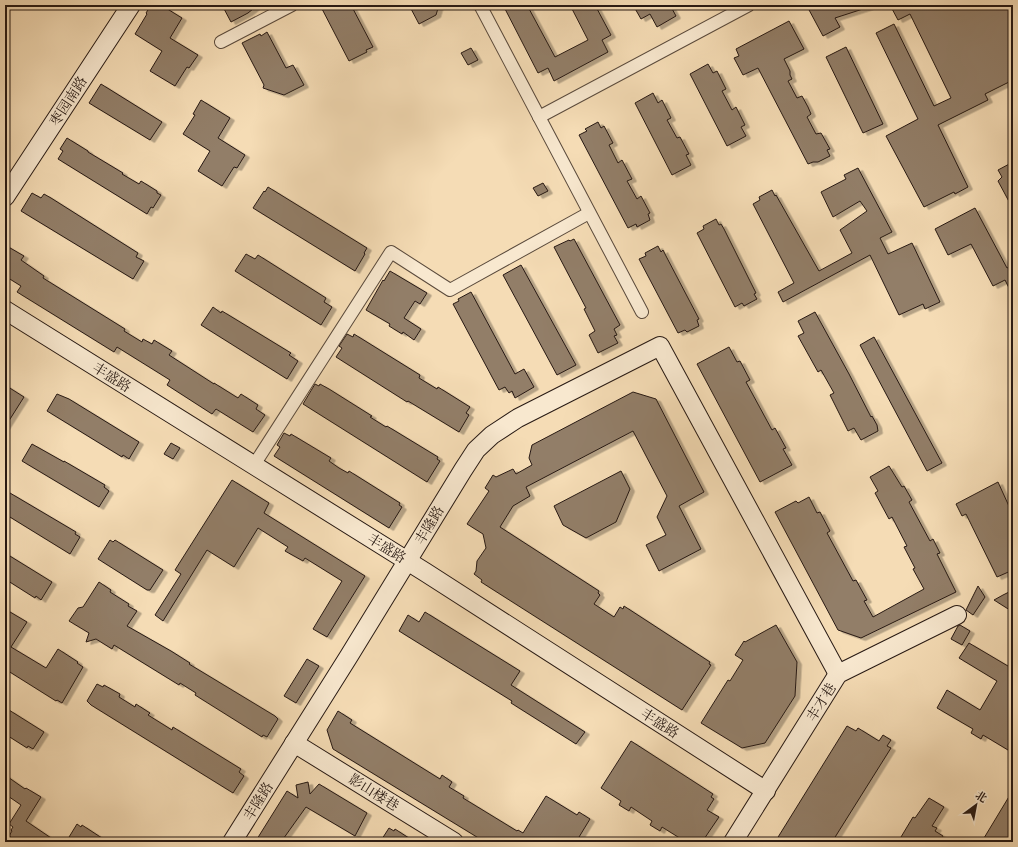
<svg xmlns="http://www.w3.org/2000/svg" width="1018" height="847" viewBox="0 0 1018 847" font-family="'IM FELL Great Primer','Noto Serif SC',serif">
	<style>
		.building { fill: #927e67; stroke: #271913; filter: url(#shadow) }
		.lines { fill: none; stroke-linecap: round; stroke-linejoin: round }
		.street-casing { stroke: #5a4a3c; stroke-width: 14 }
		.secondary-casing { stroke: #271913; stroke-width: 20 }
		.street { stroke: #f8e8cf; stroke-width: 12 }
		.secondary { stroke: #f8e8cf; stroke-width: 18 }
		.labels { text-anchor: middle; stroke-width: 3.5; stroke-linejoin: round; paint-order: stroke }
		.street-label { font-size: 14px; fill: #271913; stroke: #f8e8cf }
	</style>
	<defs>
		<filter id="shadow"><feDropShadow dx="4.5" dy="2.5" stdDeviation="0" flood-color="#0004"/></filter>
	</defs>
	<rect width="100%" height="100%" fill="#f5dcb5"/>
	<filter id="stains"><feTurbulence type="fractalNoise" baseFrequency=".005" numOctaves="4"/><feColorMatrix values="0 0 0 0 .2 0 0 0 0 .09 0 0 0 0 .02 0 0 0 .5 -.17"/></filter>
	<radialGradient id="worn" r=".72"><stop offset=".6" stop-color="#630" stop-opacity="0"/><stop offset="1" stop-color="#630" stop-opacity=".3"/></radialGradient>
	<!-- building -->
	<g class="building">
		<path d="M151,5H161L182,18L170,38L198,55L189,68L187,67L175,86L150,71L162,51L135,34L147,14L146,13Z"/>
		<path d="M222,5H258L248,13L231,22Z"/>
		<path d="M320,5H351L373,47L366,50L367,52L349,61Z"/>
		<path d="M409,5H439L436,15L419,24Z"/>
		<path d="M503,5H527L555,57L588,40L570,5H595L611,35L602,40L608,52L554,81L548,68L538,73Z"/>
		<path d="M633,5H670L676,16L657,27L650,14L641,19Z"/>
		<path d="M813,5H869V7L835,18L840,27L823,36L808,8Z"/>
		<path d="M890,5H1013V80L985,94L988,100L938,125L968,187L955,194L954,192L924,207L886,136L918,119L876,33L894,24L934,106L951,98L910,14L898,20Z"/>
		<path d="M789,21L804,49L784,59L790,71V75L792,79L788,81L797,98L802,96L808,107L811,114L807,117L816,134L821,133L830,149L827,150L830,156L818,162H813L808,164L758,68L743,75L734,58L739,56L736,49Z"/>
		<path d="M267,32L286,68L293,65L304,85L284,95L263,88L264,85L242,43L260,34L261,36Z"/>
		<path d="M846,47L883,124L863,133L826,57Z"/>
		<path d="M471,48L478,60L468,65L461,53Z"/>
		<path d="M708,64L713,73L717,71L726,89L722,91L732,110L736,107L745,125L741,127L746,136L727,146L690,74Z"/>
		<path d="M101,84L162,122L150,140L89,103Z"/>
		<path d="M653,93L658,103L662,100L671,118L667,120L677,138L680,137L689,154L686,155L691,165L672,175L635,103Z"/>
		<path d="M201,100L230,118L218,138L245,155L237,168L234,167L222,186L198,171L210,151L183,134L195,115L193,114Z"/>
		<path d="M598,122L601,128L604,126L613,143L609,145L618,163L622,160L632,179L627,181L637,199L641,196L650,213L648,214L650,220L637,227L636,224L628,228L579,135L587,131L585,129Z"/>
		<path d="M67,138L88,151V152L123,173L122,174L139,184L141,181L157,191V193L161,195L153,208L151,207L147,214L58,159L63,151L60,149Z"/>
		<path d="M1013,162V209L998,181L1002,177L998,170Z"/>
		<path d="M858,168L892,232L880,238L888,254L912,243L940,302L925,309L923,304L899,315L870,255L783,302L778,292L794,283L753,204L760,200L759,197L772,190L775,196L776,195L819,271L852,253L840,230L867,211L860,201L833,217L821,192L846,179L844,175Z"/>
		<path d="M543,183L548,191L538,196L533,188Z"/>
		<path d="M268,187L367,248L364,253L365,254L355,271L253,208L264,191L265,192Z"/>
		<path d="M32,193L41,198L44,194L51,198L138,253L136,257L144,261L133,279L21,211Z"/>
		<path d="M975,208L1007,268L1013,265V296L1005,280L993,286L971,244L948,255L935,229Z"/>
		<path d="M716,219L719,225L721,224L724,229L756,293L754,294L757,299L744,306L742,303L735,307L697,233L704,229L703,226Z"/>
		<path d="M574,239L620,325L614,329L617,335L614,336L618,343L598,353L589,335L595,331L584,309L586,308L554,247L569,240L570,241Z"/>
		<path d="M5,245L24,256L21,260L44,276L43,278L125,329L124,331L142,342L143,339L152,344L154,340L172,351L169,355L214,384V383L238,398L241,394L258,405L256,409L265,415L253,432L216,409L212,414L167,385L170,380L117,347L114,352L17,292L21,286L5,276Z"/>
		<path d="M658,246L661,252L663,250L666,256L699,319L697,320L699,326L687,332L685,330L678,333L639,259L646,256L645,253Z"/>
		<path d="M246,254L255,259L258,255L326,298L324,302L332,307L321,325L235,271Z"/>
		<path d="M521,265L576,365L557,375L503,275Z"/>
		<path d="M390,271L427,293L420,304L415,301L404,318L421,329L414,340L403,332L402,334L389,326L390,324L366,310L383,280L384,281Z"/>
		<path d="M471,292L515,374L524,369L534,387L515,398L512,391L509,393L505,387L499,390L453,304L459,301L458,299Z"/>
		<path d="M213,307L221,313L222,311L291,353L289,355L298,361L287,379L201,325Z"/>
		<path d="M815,312L849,374L871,417L872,416L877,425L878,431L861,440L854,428L848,431L830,395L834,393L821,370L818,372L798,336L804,333L798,321Z"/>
		<path d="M347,334L353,337L354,334L420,375L419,378L437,389L438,387L470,407L466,413L469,415L459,432L408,401L407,402L336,357L342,348L339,346Z"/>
		<path d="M874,337L942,463L927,471L860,345Z"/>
		<path d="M729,347L737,362L740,361L750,380L746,382L772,430L775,428L786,448L783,449L792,465L760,482L697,364Z"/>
		<path d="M315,384L319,386L320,384L329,389L372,416L370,417L386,427L387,426L438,457L437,459L440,461L427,482L303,404Z"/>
		<path d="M5,385L24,397L5,427Z"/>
		<path d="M633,392L656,399L704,492L679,506L701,549L659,571L646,545L666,535L657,517L667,496L633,431L526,487L530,496L513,506L500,527L599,591L598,593L600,595L594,604L614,617L620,607L623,609L624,606L710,662L709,664L711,665L682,710L481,582L482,580L474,574L476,571L477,561L486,548L483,534L467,524L489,491L485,488L493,475L496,477L513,469L516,474L532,465L529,458L532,445Z"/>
		<path d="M57,394L69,399L139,442L129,459L123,455L122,457L47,411Z"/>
		<path d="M284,433L290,436L291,434L331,458L329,461L339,468L348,473L349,471L400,503L399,505L402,507L389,528L274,456L280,447L277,445Z"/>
		<path d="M171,443L180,448L173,459L164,454Z"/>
		<path d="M32,444L64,462V461L105,485L104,487L109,491L99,507L22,461Z"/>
		<path d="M889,466L902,487L904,486L912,500L909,502L930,541L933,539L940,553L937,554L956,592L861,638L838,630L775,512L796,501L798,503L809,497L817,513L820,512L830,531L827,533L853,581L856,580L867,600L864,601L873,617L924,589L913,569L915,568L904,547L907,546L892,517L889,519L875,493L878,491L870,477Z"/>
		<path d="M621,471L630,489L616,522L586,538L563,525L554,506Z"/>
		<path d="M232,480L269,503L264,513L365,576L327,637L313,629L342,581L305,558L303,561L285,551L288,547L258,528L234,567L207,550L163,621L155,615L181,574L175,570Z"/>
		<path d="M998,482L1013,515V570L997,577L966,514L962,516L956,504Z"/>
		<path d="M5,491L9,494L10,493L76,532L75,534L80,537L70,554L5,514Z"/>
		<path d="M110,540L113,542L115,540L163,570L150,590H147L98,559Z"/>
		<path d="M5,553L52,582L41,600L36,596L35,598L5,579Z"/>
		<path d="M99,582L111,590L110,592L129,604L128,606L137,611L127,626L171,651L190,663L189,664L275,716L278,719L267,737L263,735L262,737L195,695L196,693L180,683L179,685L114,645L112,649L96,639L86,642L89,633L69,621L78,608L83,607Z"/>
		<path d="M978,586L985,597L973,615L966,610Z"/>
		<path d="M1013,590V612L994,600L1003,595Z"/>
		<path d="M5,609L27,622L11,647L46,668L58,649L78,662L77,663L83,667L62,703L57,700L56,701L5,669Z"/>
		<path d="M425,612L520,671L511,685L585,732L576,744L511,703L512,701L399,631L408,615L419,622Z"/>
		<path d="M776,625L797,662L795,696L765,743L742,748L701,723L728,680L730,681L743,660L735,655L744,641L745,642Z"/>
		<path d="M960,625L970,631L962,645L951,639L958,626Z"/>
		<path d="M969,643L1013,669V753L983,735L981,739L971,733L973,729L937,708L947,690L980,710L997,681L959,658Z"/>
		<path d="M307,659L319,666L296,703L284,696Z"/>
		<path d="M97,684L103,687L104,685L120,694L119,697L135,707L136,704L150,713L148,715L172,730L173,727L241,769L239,772L244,776L233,793L91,705L87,701Z"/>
		<path d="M9,710L44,732L33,749L28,746L27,748L5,734V716Z"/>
		<path d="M338,711L352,720L350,723L440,779L442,775L452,782L449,787L464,796L463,798L517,831L518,830L523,833L546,796L577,815L579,812L590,819L576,842H485L333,749L327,730Z"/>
		<path d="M847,726L856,731L858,728L879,741L883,735L891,740L887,746L891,748L832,842H775Z"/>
		<path d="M631,741L713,794L711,797L714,799L707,810L719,817L702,842H686L662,827L660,831L650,825L652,821L631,807L629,811L619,805L621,801L601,788Z"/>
		<path d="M5,775L25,789L26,788L41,797L26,821L57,842H19L9,836L12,831L11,830L13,827L9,824L21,805L5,794Z"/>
		<path d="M308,782L310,794L319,784L367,813L355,836L306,807L281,842H262L257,839L287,791L298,798L296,785Z"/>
		<path d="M1013,790V842H991L984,838Z"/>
		<path d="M929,798L944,807L932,826L937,828L935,831L943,836L940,842H898L913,817L915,818Z"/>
		<path d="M77,824L81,827L82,825L108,842H66Z"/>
		<path d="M389,828L394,831L395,829L415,842H380Z"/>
	</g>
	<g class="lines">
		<!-- street casing -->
		<g class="street-casing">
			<g id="street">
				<path d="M480,5L642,312"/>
				<path d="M221,42L292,5"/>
				<path d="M539,117L749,5"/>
				<path d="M254,465L391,252L450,290L589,213"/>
			</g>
		</g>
		<!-- secondary casing -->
		<g class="secondary-casing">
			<g id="secondary">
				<path d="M5,197L131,5"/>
				<path d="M5,310L425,572L766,791"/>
				<path d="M294,743L454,842"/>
				<path d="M232,842L349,656L463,470L476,450L492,435L518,418L660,346L838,674"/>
				<path d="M733,842L838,674L957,615"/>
			</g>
		</g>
		<!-- street -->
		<use href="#street" class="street"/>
		<!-- secondary -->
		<use href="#secondary" class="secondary"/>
	</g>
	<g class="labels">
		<!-- street labels -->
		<g class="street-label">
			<text transform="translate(68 101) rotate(-57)" y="5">枣园南路</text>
			<text transform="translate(112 377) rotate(32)" y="5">丰盛路</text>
			<text transform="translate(429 525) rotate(-59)" y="5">丰隆路</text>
			<text transform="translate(387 548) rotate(32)" y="5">丰盛路</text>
			<text transform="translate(821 702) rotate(-58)" y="5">丰才巷</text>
			<text transform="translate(660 723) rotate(33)" y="5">丰盛路</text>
			<text transform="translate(374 792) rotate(32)" y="5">影山楼巷</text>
			<text transform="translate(258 801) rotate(-58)" y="5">丰隆路</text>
		</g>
	</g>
	<!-- margin -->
	<rect width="1018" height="847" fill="none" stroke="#f5dcb5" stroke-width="20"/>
	<rect x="6" y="6" width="1006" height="835" fill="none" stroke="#271913" stroke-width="2"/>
	<rect x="10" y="10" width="998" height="827" fill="none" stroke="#271913"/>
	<!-- north arrow -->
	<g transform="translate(976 805) rotate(32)" stroke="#f8e8cf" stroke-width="3" paint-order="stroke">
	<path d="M0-3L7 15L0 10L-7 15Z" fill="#271913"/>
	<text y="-6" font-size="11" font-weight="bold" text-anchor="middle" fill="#271913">北</text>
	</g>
	<rect width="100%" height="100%" filter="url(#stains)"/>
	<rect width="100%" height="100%" fill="url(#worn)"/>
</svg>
